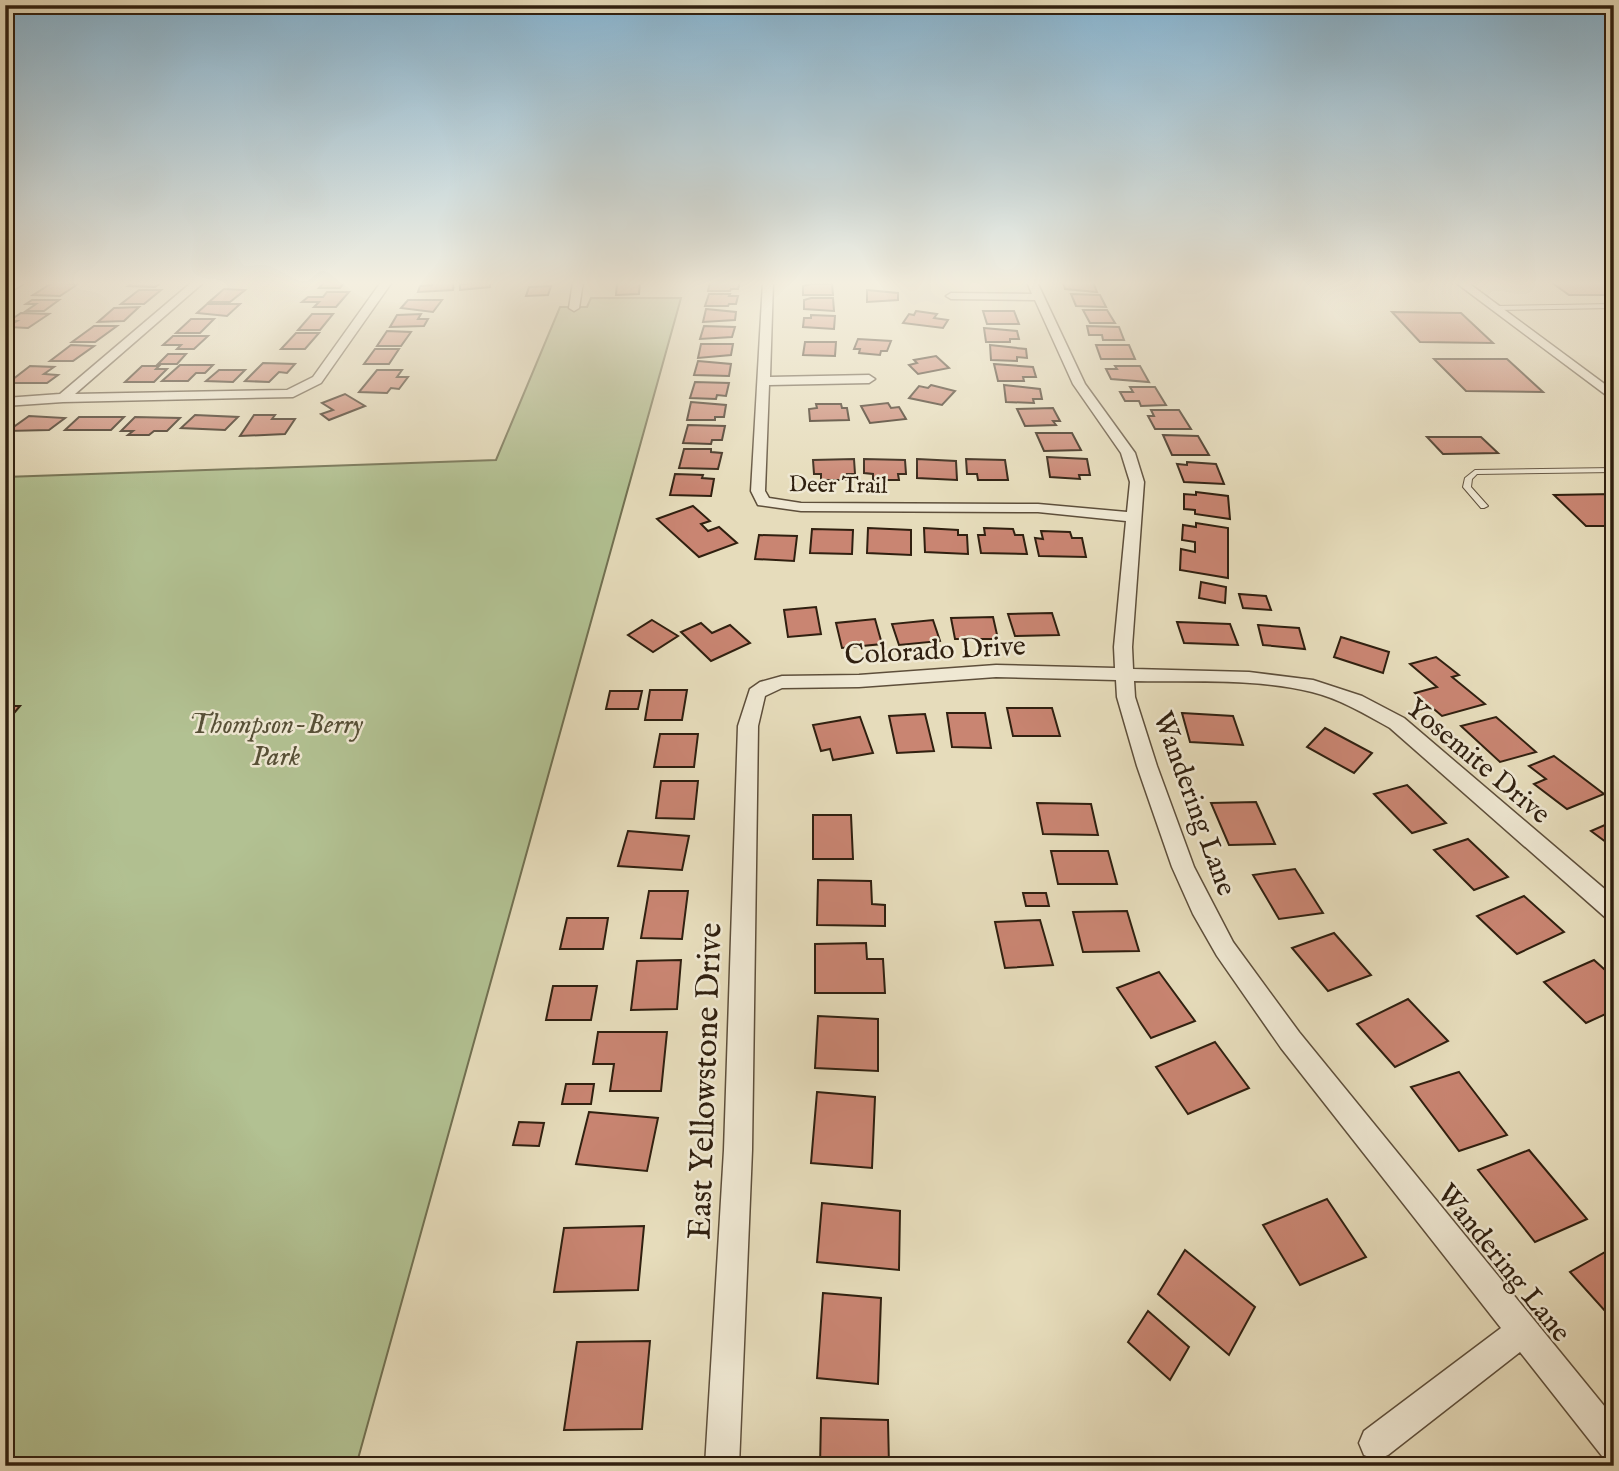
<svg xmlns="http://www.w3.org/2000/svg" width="1619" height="1471" viewBox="0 0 1619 1471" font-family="'IM FELL English',serif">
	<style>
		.green { fill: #b2c192; stroke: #717051; stroke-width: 2 }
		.building { fill: #c98572; stroke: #302010; stroke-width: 2 }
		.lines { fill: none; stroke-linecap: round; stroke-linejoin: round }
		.lane-casing { stroke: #5e4f3b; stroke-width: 2 }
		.street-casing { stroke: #5e4f3b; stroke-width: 3 }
		.lane { fill: #efe8d3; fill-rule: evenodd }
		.street { fill: #efe8d3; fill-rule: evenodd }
		.labels { text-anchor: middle; stroke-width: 5; stroke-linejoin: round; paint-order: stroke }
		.far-street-label { font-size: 23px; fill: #302010; stroke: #efe8d3 }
		.street-label { font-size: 28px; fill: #302010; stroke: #efe8d3 }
		.park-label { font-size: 28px; font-style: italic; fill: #575037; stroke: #efe8d3 }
		.near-street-label { font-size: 33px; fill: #302010; stroke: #efe8d3 }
	</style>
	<rect width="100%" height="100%" fill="#e6dcbb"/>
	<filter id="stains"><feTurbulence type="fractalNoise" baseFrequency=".00286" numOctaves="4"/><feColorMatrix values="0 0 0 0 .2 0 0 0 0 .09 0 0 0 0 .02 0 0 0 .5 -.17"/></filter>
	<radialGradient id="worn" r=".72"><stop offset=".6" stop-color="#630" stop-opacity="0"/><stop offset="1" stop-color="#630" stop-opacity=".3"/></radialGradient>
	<!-- green -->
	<path class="green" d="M591,298H681L356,1466H5V477L496,460L560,307H587Z"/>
	<!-- building -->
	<g class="building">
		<path d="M134,282H162L155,287L128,286Z"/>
		<path d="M324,282H345L340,288H319Z"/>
		<path d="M432,282H454L453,290L418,292L420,286L432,285Z"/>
		<path d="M490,282V287L460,290V284Z"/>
		<path d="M640,282L639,294L616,295L617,283Z"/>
		<path d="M710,282H740L738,289H731L730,291H708Z"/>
		<path d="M1063,282H1093L1097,292L1065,289Z"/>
		<path d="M1551,282H1614V295H1569Z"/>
		<path d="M52,283L78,284L60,296L33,295Z"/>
		<path d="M811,284H832L833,295H803V286Z"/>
		<path d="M551,286L548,295L526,296L529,287Z"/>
		<path d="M224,289L245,290L230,302H209Z"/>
		<path d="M139,290H161L144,304H121Z"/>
		<path d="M867,290L898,293V300L867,302Z"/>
		<path d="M327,292H349L336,307H314L319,302H302L308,297H323Z"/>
		<path d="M709,294H730L729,296H738L736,304H729L728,306H705Z"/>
		<path d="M1071,294L1100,295L1106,307L1076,306Z"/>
		<path d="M811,298H833L834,311L804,309V300Z"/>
		<path d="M32,300H59L44,311H26L36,304H26Z"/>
		<path d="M408,300H442L433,312L401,308Z"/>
		<path d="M207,304H240L227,316L197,313Z"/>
		<path d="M139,307L124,321L98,322L114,308Z"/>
		<path d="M706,309L736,312L735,320L703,322Z"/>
		<path d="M1083,310H1107L1115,323H1090Z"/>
		<path d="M916,311L937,314L934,318L948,320L943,328L903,323L909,314L914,315Z"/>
		<path d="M983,311H1014L1019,324H987Z"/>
		<path d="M1392,312L1461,313L1493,343L1420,342Z"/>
		<path d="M21,313L49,314L28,328L7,327L17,321H9Z"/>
		<path d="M312,314H333L320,330H298Z"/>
		<path d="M421,314L418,319H428L424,326L390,327L397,315Z"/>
		<path d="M811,315L835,316L834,329L803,327L804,318H811Z"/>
		<path d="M191,319H214L200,333H176Z"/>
		<path d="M94,326H117L95,342H72Z"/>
		<path d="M704,326L735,327L732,337L700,339Z"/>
		<path d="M1087,326L1119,327L1124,340H1103L1102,335H1089Z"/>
		<path d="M984,328L1017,331L1019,339H1010V342H986Z"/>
		<path d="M387,331L411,332L401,346H377Z"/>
		<path d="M296,333H319L305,349H281Z"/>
		<path d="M173,336H208L194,349H177L181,345H163Z"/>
		<path d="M858,339L891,341L887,351H881L880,355L859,353L860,349H854Z"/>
		<path d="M805,342H836L835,356L803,355Z"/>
		<path d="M701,344H733L731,355L698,358Z"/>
		<path d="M71,345L94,346L73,361H50Z"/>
		<path d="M990,345L1026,349L1027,358L1017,357V361L991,360Z"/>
		<path d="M1096,345H1129L1135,359H1101Z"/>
		<path d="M375,349H399L389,364H364Z"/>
		<path d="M168,354H186L177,364H158Z"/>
		<path d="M936,356L949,368L918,374L909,365L917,363L914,360Z"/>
		<path d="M1434,359H1507L1543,392L1466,391Z"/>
		<path d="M698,361L731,364L729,376L694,375Z"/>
		<path d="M263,363L295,364L287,373L279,372L269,382L245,381Z"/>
		<path d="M994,364L1033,367L1036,377H1023L1024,381H998Z"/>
		<path d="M180,365H213L205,373H196L188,381H162Z"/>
		<path d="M30,366L54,367L44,374L58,375L47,383H8Z"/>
		<path d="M142,366H159L156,369H167L154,382H125Z"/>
		<path d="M1115,366H1140L1149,382L1111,379L1106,369H1117Z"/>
		<path d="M219,370H245L233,382L206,381Z"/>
		<path d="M377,370H402L397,377H408L399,389L391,388L387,393L359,392Z"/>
		<path d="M695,382L729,383L726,396L717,395L716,399L690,398Z"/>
		<path d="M931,385L955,391L942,405L909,398L919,386L928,388Z"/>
		<path d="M1004,385L1040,389L1042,399H1033L1034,403L1006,402Z"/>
		<path d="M1130,387H1155L1166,405L1141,406L1139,401H1125L1120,392H1133Z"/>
		<path d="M345,394L365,406L329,420L321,414L333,410L322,403Z"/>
		<path d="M691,402L726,405L724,417H715V420H687Z"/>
		<path d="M888,403L891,408L899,407L906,419L870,423L861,406Z"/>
		<path d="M816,404H841L842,408H847L849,420L810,421L809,409L817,408Z"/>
		<path d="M1053,408L1060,421H1053L1056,425L1025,426L1017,409Z"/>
		<path d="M1151,410H1179L1191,429H1155L1148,416H1154Z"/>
		<path d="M195,415L238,417L225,430L181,428Z"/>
		<path d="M254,415H275L272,419H295L285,434L240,436Z"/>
		<path d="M29,416L65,418L49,430L8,431Z"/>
		<path d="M79,417H124L111,430H65Z"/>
		<path d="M135,417L180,418L167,431H154L149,435H128L133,431H121Z"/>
		<path d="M688,425L725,426L722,440H712L711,444L683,443Z"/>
		<path d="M1036,433H1072L1081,450L1044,451Z"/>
		<path d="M1163,435L1198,436L1209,455H1172Z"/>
		<path d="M1427,437H1481L1498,453L1443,454Z"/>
		<path d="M684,449H711V452L722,453L718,469L679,468Z"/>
		<path d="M1047,457L1087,459L1090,475H1079L1080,479L1050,477Z"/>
		<path d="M854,459L855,474H847V480H821V474H814L813,460Z"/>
		<path d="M864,459L905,460L906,474H898L899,480H873V474L864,473Z"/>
		<path d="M917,459L956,461L957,480L917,478Z"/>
		<path d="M966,459L1005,460L1008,480H978L977,474H967Z"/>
		<path d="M1187,462L1216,464L1224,484L1184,482L1177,464L1187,465Z"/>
		<path d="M675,474L703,475L702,478L714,479L711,496L670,495Z"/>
		<path d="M1196,492L1228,496L1230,519L1195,514V510L1184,509V494L1196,495Z"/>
		<path d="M1614,494V526H1586L1554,495Z"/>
		<path d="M693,506L710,521L701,524L708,531L719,527L737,543L699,557L657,519Z"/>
		<path d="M1196,523L1228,528V578L1180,570L1181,549L1195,552V542L1182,540L1183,525L1196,527Z"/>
		<path d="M868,528L911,530V555L867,553Z"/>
		<path d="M924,528L958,530V535H967L968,554L925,552Z"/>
		<path d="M984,528L1013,529L1015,535H1023L1027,554L981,553L978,535H985Z"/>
		<path d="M812,529L853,530L852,554L810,553Z"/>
		<path d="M1041,531L1070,532L1072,538H1082L1086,557L1039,556L1035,538L1043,539Z"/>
		<path d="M759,535L797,536L794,561L755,559Z"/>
		<path d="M1201,582L1226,587L1225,603L1199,598Z"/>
		<path d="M1239,594L1266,596L1271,610L1243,608Z"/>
		<path d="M816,607L821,634L788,637L784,610Z"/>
		<path d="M1052,613L1059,635L1015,636L1008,614Z"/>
		<path d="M993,617L998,639H955L951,618Z"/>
		<path d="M875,619L882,644L842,648L836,623Z"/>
		<path d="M652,620L678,636L653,652L628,635Z"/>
		<path d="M933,620L940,641L899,645L892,624Z"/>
		<path d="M1177,622L1230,624L1238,645L1184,643Z"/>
		<path d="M701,623L712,633L730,625L750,643L711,661L681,632Z"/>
		<path d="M1258,625L1299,628L1305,649L1263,645Z"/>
		<path d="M1341,637L1389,652L1383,673L1334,657Z"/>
		<path d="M1436,657L1459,675L1452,677L1485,704L1442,716L1415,693L1437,687L1410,664Z"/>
		<path d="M650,690H687L682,720H645Z"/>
		<path d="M610,691H642L638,709H606Z"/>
		<path d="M5,706H20L5,724Z"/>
		<path d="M1007,708H1052L1060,736H1013Z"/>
		<path d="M947,713H985L991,748L952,747Z"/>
		<path d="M1182,713L1233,716L1243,745L1190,742Z"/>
		<path d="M925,714L934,751L897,753L889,716Z"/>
		<path d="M860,717L873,753L833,760L830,749L821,751L813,725Z"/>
		<path d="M1496,717L1536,752L1500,762L1461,726Z"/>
		<path d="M1325,728L1372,753L1354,773L1307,747Z"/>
		<path d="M660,734H698L694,767H654Z"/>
		<path d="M1554,756L1604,794L1567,809L1534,784L1546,779L1529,766Z"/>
		<path d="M661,781H698L694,819L656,818Z"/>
		<path d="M1407,785L1446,823L1412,833L1374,794Z"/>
		<path d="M1256,802L1275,844L1229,845L1211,803Z"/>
		<path d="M1037,803L1091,804L1098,835L1043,834Z"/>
		<path d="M813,815H851L853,859H813Z"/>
		<path d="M1614,821V848L1591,831Z"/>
		<path d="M628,831L689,836L682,870L618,866Z"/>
		<path d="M1468,839L1508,877L1474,890L1434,850Z"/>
		<path d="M1051,851H1108L1117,884H1058Z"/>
		<path d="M1295,869L1323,913L1279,919L1253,875Z"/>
		<path d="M818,880L871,881L872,904L885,905V926L817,925Z"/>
		<path d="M649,891H688L682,939L641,938Z"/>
		<path d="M1023,893H1046L1049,906H1026Z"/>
		<path d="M1524,896L1564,932L1517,954L1477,916Z"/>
		<path d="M1127,911L1139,951L1083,952L1073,912Z"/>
		<path d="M567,918H608L603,949H560Z"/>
		<path d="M1040,920L1053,965L1005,968L995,922Z"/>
		<path d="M1334,933L1371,975L1328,991L1292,948Z"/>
		<path d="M866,943L867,959H883L885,993H815V944Z"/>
		<path d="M681,960L677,1009L631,1010L637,961Z"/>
		<path d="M1594,960L1614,978V1016L1610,1012L1586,1023L1544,982Z"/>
		<path d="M1159,972L1195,1021L1151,1038L1117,988Z"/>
		<path d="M553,986H597L591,1020H546Z"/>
		<path d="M1408,999L1448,1041L1395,1067L1357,1024Z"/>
		<path d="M818,1016L878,1019V1071L815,1068Z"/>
		<path d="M598,1032H667L661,1091H610L614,1064H593Z"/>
		<path d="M1215,1042L1249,1088L1188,1114L1156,1067Z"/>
		<path d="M1459,1072L1507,1135L1459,1151L1411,1087Z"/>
		<path d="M566,1084H594L591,1104H562Z"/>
		<path d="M817,1092L875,1097L872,1168L811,1163Z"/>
		<path d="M589,1112L658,1118L647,1171L576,1164Z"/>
		<path d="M519,1122L544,1123L539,1146L513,1145Z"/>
		<path d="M1529,1150L1587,1219L1535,1242L1478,1170Z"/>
		<path d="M1327,1199L1366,1257L1300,1285L1263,1225Z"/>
		<path d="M822,1203L900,1211L899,1270L817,1262Z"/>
		<path d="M644,1226L638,1290L554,1292L564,1228Z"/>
		<path d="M1614,1247V1321L1570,1272Z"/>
		<path d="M1185,1250L1255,1307L1229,1355L1158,1294Z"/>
		<path d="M823,1293L881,1298L878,1384L817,1378Z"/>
		<path d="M1148,1311L1189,1347L1170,1380L1128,1342Z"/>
		<path d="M650,1341L642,1429L564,1430L577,1342Z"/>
		<path d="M821,1418L888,1420L889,1466H820Z"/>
	</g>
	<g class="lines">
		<!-- lane casing -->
		<g class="lane-casing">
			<g id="lane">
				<path d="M1614,304V308L1494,310L1491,308L1494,306Z"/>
				<path d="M1614,468V472L1477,474L1472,479L1471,487L1488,506L1484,508H1481L1463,487L1465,478L1475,470Z"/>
			</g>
		</g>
		<!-- street casing -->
		<g class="street-casing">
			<g id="street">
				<path d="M13,282H26L5,295V287Z"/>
				<path d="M192,282H204L75,394L287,390L313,377L381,282H392L321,383L293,397L63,402L5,406V398L60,394Z"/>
				<path d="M573,282H583L579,308L574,311L569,308Z"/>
				<path d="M763,282H773L770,377L869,375L875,379L869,383L769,385L765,491L769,498L801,503L1038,504L1127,512L1130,482L1121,453L1073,384L1035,300L951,299L946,296L951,293L1032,294L1027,282H1037L1085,384L1135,453L1144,482L1132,647L1133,669L1249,672L1313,680L1362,696L1404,718L1614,897V920L1606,918L1390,728C1365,714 1340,699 1312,692C1255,678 1192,682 1134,681L1135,697L1157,766L1194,867L1233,942L1299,1032L1614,1418V1461L1602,1456L1520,1352L1388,1455L1376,1460L1364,1455L1359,1443L1364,1431L1501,1328L1281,1048L1217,956L1193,914L1172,867L1137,766L1117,697L1116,680L996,677L859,687L782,688L765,696L758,726L752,1150L739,1466H705L724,1150L738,726L750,689L760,682L782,676L859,675L996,665L1115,668L1114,647L1126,521L1038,512L801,511L758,505L751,491Z"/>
				<path d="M1455,282H1467L1614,391V401Z"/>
			</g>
		</g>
		<!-- lane -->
		<use href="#lane" class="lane"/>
		<!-- street -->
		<use href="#street" class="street"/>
	</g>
	<!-- sky -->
	<linearGradient id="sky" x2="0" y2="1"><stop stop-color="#87b6d4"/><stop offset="0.58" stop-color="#f4efe0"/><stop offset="1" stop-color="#f4efe0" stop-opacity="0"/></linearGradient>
	<rect width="1619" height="488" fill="url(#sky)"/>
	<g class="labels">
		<!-- far-street labels -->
		<g class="far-street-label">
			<text transform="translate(838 484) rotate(1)" y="8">Deer Trail</text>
		</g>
		<!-- street labels -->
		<g class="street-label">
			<text transform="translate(935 649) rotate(-3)" y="10">Colorado Drive</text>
			<text transform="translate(1479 760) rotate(40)" y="10">Yosemite Drive</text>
			<text transform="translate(1196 803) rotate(70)" y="10">Wandering Lane</text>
			<text transform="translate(1505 1262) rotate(51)" y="10">Wandering Lane</text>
		</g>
		<!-- park labels -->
		<g class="park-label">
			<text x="276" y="733">Thompson-Berry<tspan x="276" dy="32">Park</tspan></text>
		</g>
		<!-- near-street labels -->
		<g class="near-street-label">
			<text transform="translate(703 1081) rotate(-88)" y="12">East Yellowstone Drive</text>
		</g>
	</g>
	<!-- margin -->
	<rect width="1619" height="1471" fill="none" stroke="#e6dcbb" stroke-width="28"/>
	<rect x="7" y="7" width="1605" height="1457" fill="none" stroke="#302010" stroke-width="3.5"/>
	<rect x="14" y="14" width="1591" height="1443" fill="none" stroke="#302010" stroke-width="2"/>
	<rect width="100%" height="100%" filter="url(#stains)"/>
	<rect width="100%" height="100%" fill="url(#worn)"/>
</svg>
